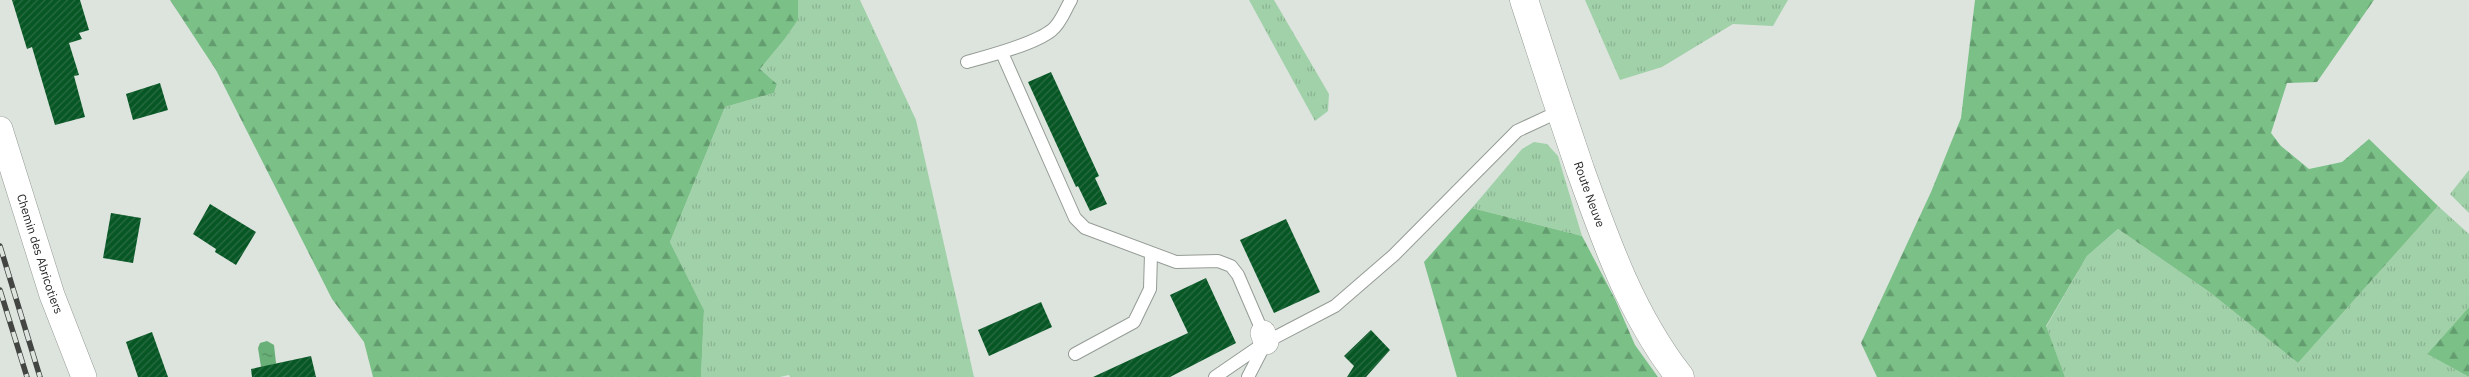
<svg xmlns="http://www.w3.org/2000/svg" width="2469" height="377" viewBox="0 0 2469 377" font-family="'IBM Plex Sans',sans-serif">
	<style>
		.grass { fill: url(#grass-tufts) }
		.forest { fill: url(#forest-firs) }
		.water { fill: url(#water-ripples) }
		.building { fill: url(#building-hatch) }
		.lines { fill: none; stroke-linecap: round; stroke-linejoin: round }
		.lane-casing { stroke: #959b95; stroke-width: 14 }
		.street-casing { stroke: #959b95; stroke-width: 26 }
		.secondary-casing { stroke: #959b95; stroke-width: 29 }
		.lane { stroke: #fff; stroke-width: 12 }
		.street { stroke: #fff; stroke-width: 25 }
		.secondary { stroke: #fff; stroke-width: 28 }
		.rail-casing { stroke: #424542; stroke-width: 5.5 }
		.rail { stroke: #dde4de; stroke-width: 4; stroke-dasharray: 11; stroke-linecap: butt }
		.labels { text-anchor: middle; stroke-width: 5; stroke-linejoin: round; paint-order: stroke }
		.street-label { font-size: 12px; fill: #1e211e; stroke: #dde4de }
	</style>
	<defs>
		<pattern id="grass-tufts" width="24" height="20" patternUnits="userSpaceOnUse" patternTransform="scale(1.25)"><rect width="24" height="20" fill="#a1d1a9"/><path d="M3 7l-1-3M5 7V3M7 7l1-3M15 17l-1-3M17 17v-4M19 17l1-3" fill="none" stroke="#8ab391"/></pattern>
		<pattern id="forest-firs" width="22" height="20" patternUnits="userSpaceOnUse" patternTransform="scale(1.25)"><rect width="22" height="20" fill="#7ac087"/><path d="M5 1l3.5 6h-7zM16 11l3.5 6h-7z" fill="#639c6e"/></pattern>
		<pattern id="water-ripples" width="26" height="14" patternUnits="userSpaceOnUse" patternTransform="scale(1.25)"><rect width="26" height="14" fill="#69af78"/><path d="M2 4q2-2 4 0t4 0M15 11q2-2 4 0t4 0" fill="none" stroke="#568e62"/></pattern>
		<pattern id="building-hatch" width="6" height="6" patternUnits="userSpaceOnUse" patternTransform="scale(1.25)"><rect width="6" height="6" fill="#075725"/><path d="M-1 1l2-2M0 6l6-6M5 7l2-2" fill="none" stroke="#2b6b43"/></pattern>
	</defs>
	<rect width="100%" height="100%" fill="#dde4de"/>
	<!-- grass -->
	<g class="grass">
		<path d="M798,0H860L916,120L974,377H790L789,375L780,377H701L704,310L670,242L725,107L774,93L777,84L760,69L784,40L798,20Z"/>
		<path d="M1249,0H1274L1329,94L1328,111L1315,121Z"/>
		<path d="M1585,0H1788L1773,26L1733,24L1662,67L1620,80Z"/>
		<path d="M1534,142L1547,144L1558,156L1582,236L1472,208L1522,149Z"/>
		<path d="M2469,170V213L2450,194Z"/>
		<path d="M2438,206L2469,234V307L2427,354L2469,377H2065L2046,327L2087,256L2118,229L2208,291L2298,363Z"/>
	</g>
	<!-- forest -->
	<g class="forest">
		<path d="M170,0H798V20L784,40L760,69L777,84L774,93L725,107L670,242L704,310L701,377H373L364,342L332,299L216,70Z"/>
		<path d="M1975,0H2374L2317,82L2287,83L2271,133L2281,146L2309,169L2342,162L2369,139L2438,206L2298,363L2208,291L2118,229L2087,256L2046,326L2065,377H1877L1861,343L1931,192L1961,118Z"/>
		<path d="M1472,208L1582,236L1615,299L1635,345L1658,377H1457L1424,262Z"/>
		<path d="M2469,307V377L2427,354Z"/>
	</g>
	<!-- water -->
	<path class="water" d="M267,341L274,345L276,363L273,369L258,372L261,367L258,348L260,343Z"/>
	<!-- building -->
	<g class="building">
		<path d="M12,0H80L89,30L79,33L82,39L69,43L79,75L74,76L85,117L55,125L32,47L27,49Z"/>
		<path d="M1051,72L1099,176L1095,178L1107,204L1090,211L1078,186L1076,187L1028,82Z"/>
		<path d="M160,83L168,110L133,120L126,94Z"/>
		<path d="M210,204L256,232L236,265L215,252L216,249L193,234Z"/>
		<path d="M111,213L141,218L133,263L103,258Z"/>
		<path d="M1286,219L1320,292L1274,313L1240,240Z"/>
		<path d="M1206,278L1236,343L1170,377H1093L1188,333L1170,295Z"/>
		<path d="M1041,302L1052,327L989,356L978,330Z"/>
		<path d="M1371,330L1390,350L1366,377H1347L1354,366L1344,356Z"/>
		<path d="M152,332L168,377H138L126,342Z"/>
		<path d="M311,356L316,377H252L251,369Z"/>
	</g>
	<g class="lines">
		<!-- lane casing -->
		<g class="lane-casing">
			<g id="lane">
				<path d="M1002,53L1075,218L1085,228L1176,262L1218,261L1231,266L1238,275L1263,333"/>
				<path d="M967,62C989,56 1035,44 1052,30C1061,23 1065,10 1071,0"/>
				<path d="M1075,354L1134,322L1150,289L1151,254"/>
				<path d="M1215,377L1266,342L1335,306L1394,255L1517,131L1560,111"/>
				<path d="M1248,377L1265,344"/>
			</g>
		</g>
		<!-- street casing -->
		<g class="street-casing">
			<g id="street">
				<path id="s1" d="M0,129L52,295L84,377"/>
				<path d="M1263,333L1266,342"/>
			</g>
		</g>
		<!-- secondary casing -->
		<g class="secondary-casing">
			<g id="secondary">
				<path id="s2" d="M1524,0C1542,56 1561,113 1580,169C1606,242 1632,316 1680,377"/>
			</g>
		</g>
		<!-- lane -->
		<use href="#lane" class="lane"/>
		<!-- street -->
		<use href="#street" class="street"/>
		<!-- secondary -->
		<use href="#secondary" class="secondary"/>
		<!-- rail casing -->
		<g class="rail-casing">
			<g id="rail">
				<path d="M0,246L40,377"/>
				<path d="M0,290L27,377"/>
			</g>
		</g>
		<!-- rail -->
		<use href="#rail" class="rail"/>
	</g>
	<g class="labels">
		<!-- street labels -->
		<g class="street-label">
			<text dy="4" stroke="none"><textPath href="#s2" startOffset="205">Route Neuve</textPath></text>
			<text dy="4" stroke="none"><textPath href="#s1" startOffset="131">Chemin des Abricotiers</textPath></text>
		</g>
	</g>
</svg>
